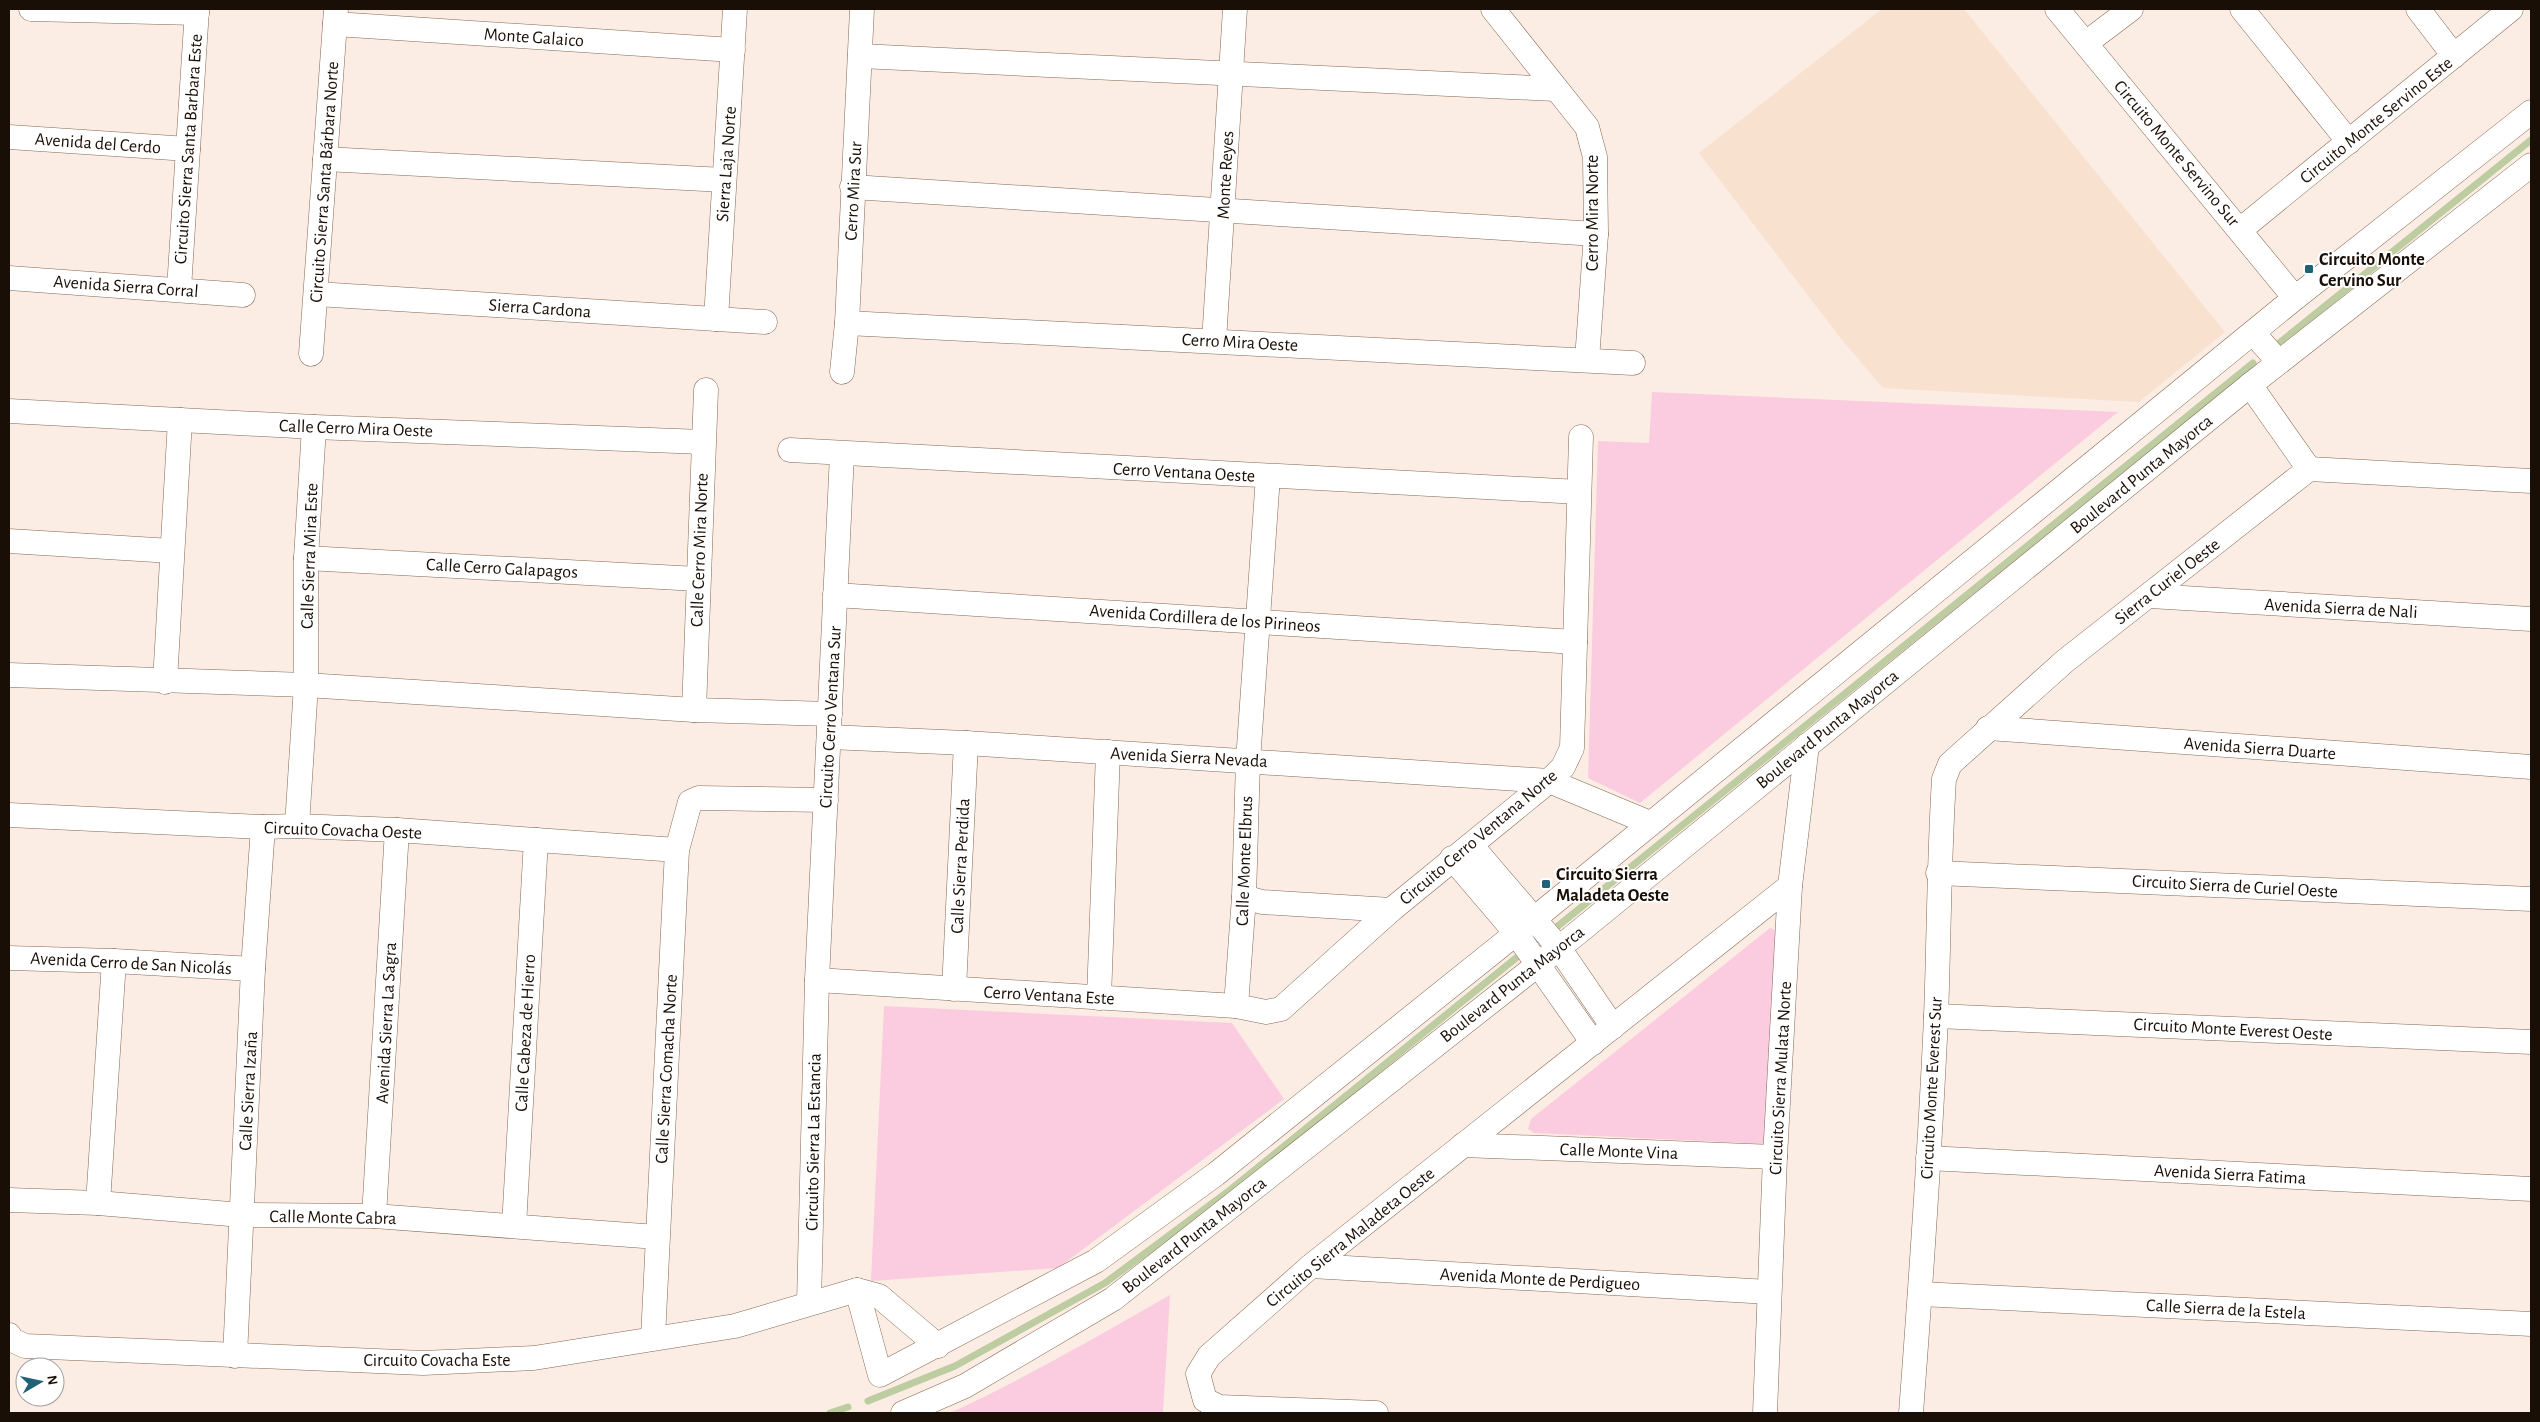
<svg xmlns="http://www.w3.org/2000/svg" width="2540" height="1422" viewBox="0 0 2540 1422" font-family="'Alegreya Sans',sans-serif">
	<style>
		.built { fill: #f9e1cf }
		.green { fill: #fbccdf }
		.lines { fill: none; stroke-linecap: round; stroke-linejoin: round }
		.stream { stroke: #bdcca1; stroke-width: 7 }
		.minor-casing { stroke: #856852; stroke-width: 25 }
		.minor { stroke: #fff; stroke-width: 24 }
		.poi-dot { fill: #1f6275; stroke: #fff; stroke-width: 2 }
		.labels { text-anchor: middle; stroke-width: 4; stroke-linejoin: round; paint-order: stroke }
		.street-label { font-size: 18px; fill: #1a0f07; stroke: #fff }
		.poi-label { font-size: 18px; font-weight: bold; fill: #1a0f07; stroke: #fff; text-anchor: start }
	</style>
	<rect width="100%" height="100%" fill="#fbede3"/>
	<!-- built -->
	<path class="built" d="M1882,9H1964L2225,332L2139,402L1883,388L1842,340L1699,153Z"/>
	<!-- green -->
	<g class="green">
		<path d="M1652,392L2118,412L1640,803L1588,778L1598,441L1649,443Z"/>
		<path d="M1770,928L1777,931L1765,1144L1534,1133L1528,1129L1531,1119Z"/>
		<path d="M884,1006L1232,1023L1284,1099L1058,1268L871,1281Z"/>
		<path d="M1170,1295L1163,1413H950C1026,1378 1098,1336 1170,1295Z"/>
	</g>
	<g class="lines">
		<!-- stream -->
		<g class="stream">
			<path d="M2278,344L2531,140"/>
			<path d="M1553,930L2253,363"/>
			<path d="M868,1401L955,1366L1105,1283L1230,1190L1516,958"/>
			<path d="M830,1413L848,1407"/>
		</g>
		<!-- minor casing -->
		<g class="minor-casing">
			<g id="minor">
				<path d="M31,9L197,13"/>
				<path d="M1493,9L1587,127L1595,157L1596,234L1587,360"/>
				<path d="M2057,9L2295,298"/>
				<path d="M2242,9L2349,142"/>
				<path d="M2418,9L2454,56"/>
				<path d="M335,24L733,50"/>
				<path d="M2086,43L2131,9"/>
				<path d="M860,56L1555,89"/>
				<path d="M9,137L188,149"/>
				<path d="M325,159L724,180"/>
				<path d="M852,187L1596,234"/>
				<path d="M2240,230L2511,9"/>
				<path d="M9,278L243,295"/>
				<path d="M179,289L197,9"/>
				<path d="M316,294L765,322"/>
				<path d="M716,319L735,9"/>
				<path d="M847,323L1633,363"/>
				<path d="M2253,333L2279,362"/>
				<path d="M1214,341L1235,9"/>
				<path d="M311,354L336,9"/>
				<path d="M842,372L847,323L862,9"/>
				<path d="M9,411L314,427L703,442"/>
				<path d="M790,450L1579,492"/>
				<path d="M2309,469L2531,481"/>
				<path d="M9,541L172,551"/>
				<path d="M306,558L698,579"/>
				<path d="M835,595L1575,642"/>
				<path d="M2150,596L2531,619"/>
				<path d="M9,675L306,685L694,710L830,714"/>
				<path d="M165,682L180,420"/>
				<path d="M694,710L706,390"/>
				<path d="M1988,728L2531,767"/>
				<path d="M829,737L966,743L1549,781L1650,823"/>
				<path d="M9,815L263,827L297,826L397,830L677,850"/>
				<path d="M297,826L306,685V558L314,427"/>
				<path d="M1471,845L1559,948L1613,1027"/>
				<path d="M1452,858L1515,932L1593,1043"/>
				<path d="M1938,873L2531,899"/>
				<path d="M1244,897L1262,902L1391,910"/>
				<path d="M9,958L114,961L253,969"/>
				<path d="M817,980L1236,1006L1266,1012L1281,1009L1391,910L1549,781L1563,767L1572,748L1581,437"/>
				<path d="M954,989L966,743"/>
				<path d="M1099,998L1108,752"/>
				<path d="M1236,1006L1244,897L1248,761L1268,476"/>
				<path d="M1936,1016L2531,1042"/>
				<path d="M1463,1145L1775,1157"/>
				<path d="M1928,1158L2531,1189"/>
				<path d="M9,1200L98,1203L242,1215L374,1216L657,1237"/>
				<path d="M98,1203L114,961"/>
				<path d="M374,1216L397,830"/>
				<path d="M514,1226L536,840"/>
				<path d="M1311,1266L1769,1292"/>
				<path d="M857,1290L880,1375L1096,1261L1216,1174L1534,919L2295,298L2531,112"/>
				<path d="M1920,1294L2531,1324"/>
				<path d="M809,1303L817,980L842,454"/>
				<path d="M9,1335L12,1340L25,1346L423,1363L534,1358L735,1326L857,1290L879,1296L938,1346"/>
				<path d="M653,1338L677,850L690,802L699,798L826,800"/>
				<path d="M235,1356L253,969L263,827"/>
				<path d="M903,1413L965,1386L1113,1299L1559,948L2250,385L2531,165"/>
				<path d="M1376,1413L1219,1407L1205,1400L1198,1374L1209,1356L1311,1266L1790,886"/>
				<path d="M1765,1413L1775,1157L1790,886L1807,745"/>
				<path d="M1911,1413C1921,1281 1930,1149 1936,1017C1939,937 1939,858 1944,779L1950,764L2065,661L2309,469L2250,385"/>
			</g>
		</g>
		<!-- minor -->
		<use href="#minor" class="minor"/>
	</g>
	<!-- markers -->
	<g class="poi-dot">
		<rect x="2304" y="264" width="10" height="10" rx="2.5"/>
		<rect x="1541" y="879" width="10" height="10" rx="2.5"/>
	</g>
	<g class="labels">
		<!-- street labels -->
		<g class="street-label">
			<text transform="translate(534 37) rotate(4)" y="6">Monte Galaico</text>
			<text transform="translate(2376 120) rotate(-39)" y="6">Circuito Monte Servino Este</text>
			<text transform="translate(98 143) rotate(4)" y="6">Avenida del Cerdo</text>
			<text transform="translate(188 149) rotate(-86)" y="6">Circuito Sierra Santa Barbara Este</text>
			<text transform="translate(2177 153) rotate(50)" y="6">Circuito Monte Servino Sur</text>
			<text transform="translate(726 164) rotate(-86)" y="6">Sierra Laja Norte</text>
			<text transform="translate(1225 175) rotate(-87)" y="6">Monte Reyes</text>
			<text transform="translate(324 182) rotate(-86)" y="6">Circuito Sierra Santa Bárbara Norte</text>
			<text transform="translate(853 191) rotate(-87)" y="6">Cerro Mira Sur</text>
			<text transform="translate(1592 213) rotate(-90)" y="6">Cerro Mira Norte</text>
			<text transform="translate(126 286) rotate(4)" y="6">Avenida Sierra Corral</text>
			<text transform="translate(540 308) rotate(4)" y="6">Sierra Cardona</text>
			<text transform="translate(1240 342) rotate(3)" y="6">Cerro Mira Oeste</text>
			<text transform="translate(356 428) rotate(2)" y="6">Calle Cerro Mira Oeste</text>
			<text transform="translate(1184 472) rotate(3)" y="6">Cerro Ventana Oeste</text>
			<text transform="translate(2141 474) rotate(-39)" y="6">Boulevard Punta Mayorca</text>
			<text transform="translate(699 550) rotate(-88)" y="6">Calle Cerro Mira Norte</text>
			<text transform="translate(309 556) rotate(-88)" y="6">Calle Sierra Mira Este</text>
			<text transform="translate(502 568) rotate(3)" y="6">Calle Cerro Galapagos</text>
			<text transform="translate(2167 581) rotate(-38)" y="6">Sierra Curiel Oeste</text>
			<text transform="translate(2341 608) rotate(3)" y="6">Avenida Sierra de Nali</text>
			<text transform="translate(1205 618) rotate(4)" y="6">Avenida Cordillera de los Pirineos</text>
			<text transform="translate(830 717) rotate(-87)" y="6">Circuito Cerro Ventana Sur</text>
			<text transform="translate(1827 729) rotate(-39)" y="6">Boulevard Punta Mayorca</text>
			<text transform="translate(2260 748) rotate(4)" y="6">Avenida Sierra Duarte</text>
			<text transform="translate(1189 757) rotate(3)" y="6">Avenida Sierra Nevada</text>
			<text transform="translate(343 830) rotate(2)" y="6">Circuito Covacha Oeste</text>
			<text transform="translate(1478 837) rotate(-40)" y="6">Circuito Cerro Ventana Norte</text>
			<text transform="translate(1244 861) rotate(-88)" y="6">Calle Monte Elbrus</text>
			<text transform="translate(960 866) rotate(-87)" y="6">Calle Sierra Perdida</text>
			<text transform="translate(2235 886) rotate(3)" y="6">Circuito Sierra de Curiel Oeste</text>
			<text transform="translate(131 963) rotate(3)" y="6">Avenida Cerro de San Nicolás</text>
			<text transform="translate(1512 984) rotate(-38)" y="6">Boulevard Punta Mayorca</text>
			<text transform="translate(1049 995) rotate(3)" y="6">Cerro Ventana Este</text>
			<text transform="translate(386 1023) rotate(-87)" y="6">Avenida Sierra La Sagra</text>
			<text transform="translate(2233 1029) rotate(3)" y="6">Circuito Monte Everest Oeste</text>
			<text transform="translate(525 1033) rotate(-87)" y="6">Calle Cabeza de Hierro</text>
			<text transform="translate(666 1069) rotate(-87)" y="6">Calle Sierra Comacha Norte</text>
			<text transform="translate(1780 1078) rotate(-87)" y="6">Circuito Sierra Mulata Norte</text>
			<text transform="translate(1931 1088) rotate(-87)" y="6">Circuito Monte Everest Sur</text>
			<text transform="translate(248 1091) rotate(-87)" y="6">Calle Sierra Izaña</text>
			<text transform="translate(813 1142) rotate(-89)" y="6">Circuito Sierra La Estancia</text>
			<text transform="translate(1619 1151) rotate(2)" y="6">Calle Monte Vina</text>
			<text transform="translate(2230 1174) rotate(3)" y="6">Avenida Sierra Fatima</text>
			<text transform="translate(333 1217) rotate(1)" y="6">Calle Monte Cabra</text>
			<text transform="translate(1194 1235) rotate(-38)" y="6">Boulevard Punta Mayorca</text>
			<text transform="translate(1350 1237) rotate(-39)" y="6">Circuito Sierra Maladeta Oeste</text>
			<text transform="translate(1540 1279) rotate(3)" y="6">Avenida Monte de Perdigueo</text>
			<text transform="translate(2226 1309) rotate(3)" y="6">Calle Sierra de la Estela</text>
			<text x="437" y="1366">Circuito Covacha Este</text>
		</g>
		<!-- poi labels -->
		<g class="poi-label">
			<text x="2319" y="265">Circuito Monte<tspan x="2319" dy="21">Cervino Sur</tspan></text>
			<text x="1556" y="880">Circuito Sierra<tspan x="1556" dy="21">Maladeta Oeste</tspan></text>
		</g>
	</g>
	<!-- border -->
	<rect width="2540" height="1422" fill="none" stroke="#1a0f07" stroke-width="20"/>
	<!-- north arrow -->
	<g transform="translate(40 1382) rotate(81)"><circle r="24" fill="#ffffff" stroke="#a39f9c"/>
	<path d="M0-4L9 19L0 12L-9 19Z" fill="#1f6275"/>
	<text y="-8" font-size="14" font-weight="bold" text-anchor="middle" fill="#1a0f07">N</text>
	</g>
</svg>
